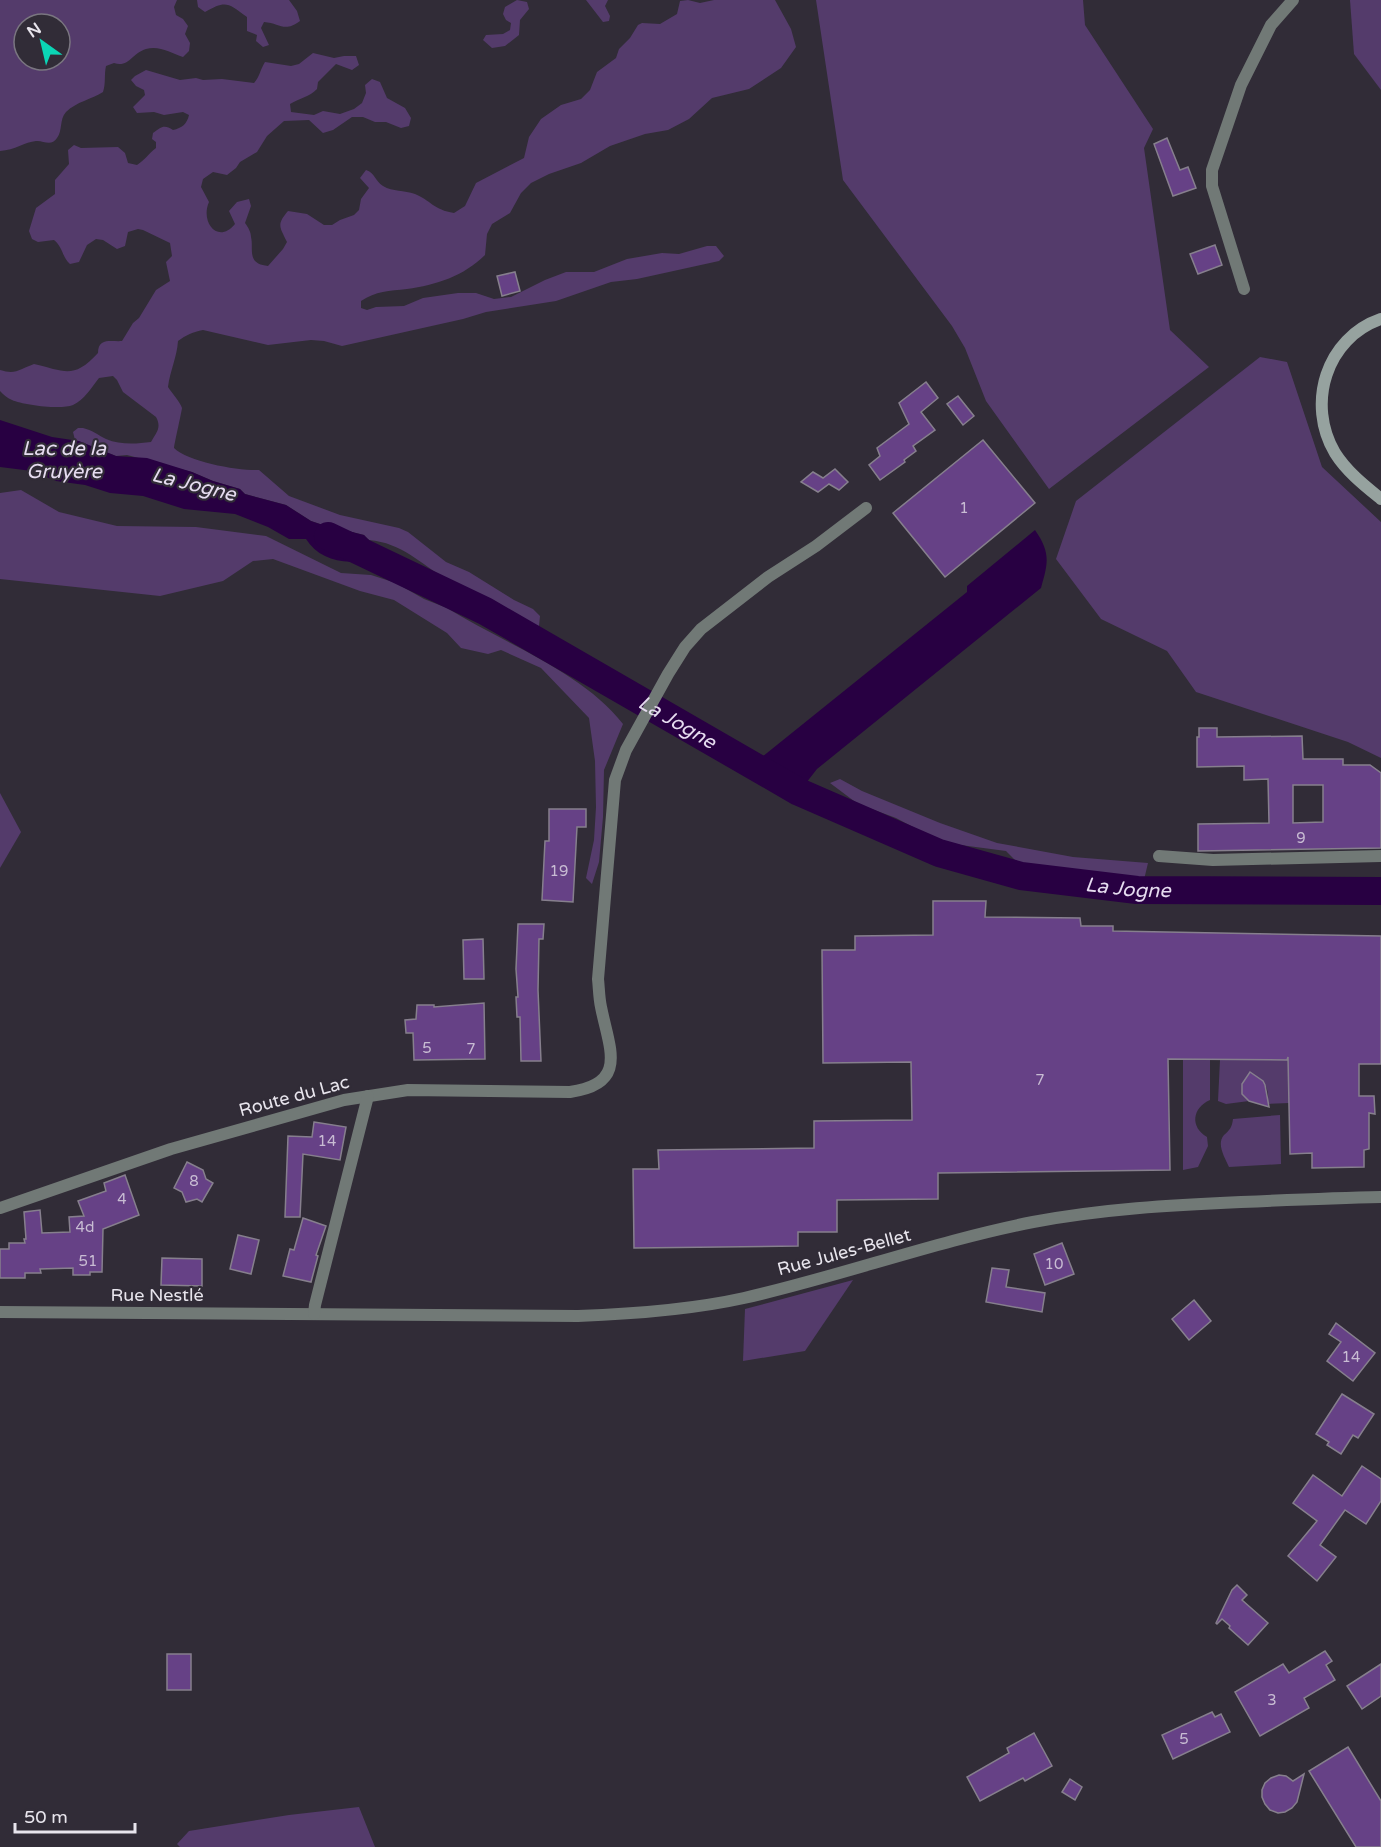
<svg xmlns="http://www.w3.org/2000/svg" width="1381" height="1847" viewBox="0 0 1381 1847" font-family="'Varela Round',sans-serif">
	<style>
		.green { fill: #543b6b; fill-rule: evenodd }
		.water { fill: #280042 }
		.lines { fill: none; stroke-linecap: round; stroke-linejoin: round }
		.river { stroke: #280042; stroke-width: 28 }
		.building { fill: #664186; stroke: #867f8d; stroke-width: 1.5; fill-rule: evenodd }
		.street { stroke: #717976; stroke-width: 12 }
		.secondary { stroke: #96a29f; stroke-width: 12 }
		.labels { text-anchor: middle; stroke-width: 4.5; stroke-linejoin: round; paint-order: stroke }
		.number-label { font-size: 15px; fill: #c8bcd3 }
		.street-label { font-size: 18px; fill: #e8e5ed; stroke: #312c37 }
		.water-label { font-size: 20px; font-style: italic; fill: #e6dcf0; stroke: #312c37 }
	</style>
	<rect width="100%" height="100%" fill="#312c37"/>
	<!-- green -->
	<g class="green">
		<path d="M0,0H177L174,7L176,15L183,19L188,26L185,34L190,43L189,51L183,57C171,53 159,45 146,49C132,53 129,68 114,63L106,66C104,75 106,83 103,92C92,99 76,102 66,112C59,120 63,130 57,138C51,147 43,140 36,141C25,142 15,150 0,151ZM24,24H60V60H24Z"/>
		<path d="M197,0H289L297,11L300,21C284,33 280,23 264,22L261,28L269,45L263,47L256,41L257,35L247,31V17C228,3 226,0 205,12L198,7Z"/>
		<path d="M517,0L527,2L529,9L520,20L519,35L505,46L492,48L483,40L486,35L503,34L510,30L511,23L506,20L503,14L505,7Z"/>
		<path d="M586,0H608L605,6L610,16L609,21L603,22Z"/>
		<path d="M688,0L700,3L714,0H775L791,29L796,47L781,68L749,89L712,98L689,119L668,130L645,134L610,146L581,163L549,174L531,183L521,193L510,213L492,224L487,234L485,255C464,276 436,285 407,289C389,291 376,291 361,301V308L367,310L376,307L404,306L423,298L458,293H476L494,299L511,297L545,280L566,272H594L627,259L662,253L679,254L707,246H716L724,256L719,261L637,279L611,282L556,301L486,312L463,319L342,346L324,341L311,340L268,345L203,330C193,332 186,335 178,341C177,357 170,371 168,387C172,393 180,402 182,408C182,410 175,441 174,448C188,462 239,471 259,470L289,496L340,515L399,528L408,532L446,562L469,572L514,600L533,609L540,616L539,626C520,623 513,611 498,603C482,593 463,590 447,580C420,563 402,543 369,540L364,535L320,524L311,521L286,505L245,494L240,489L213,481L192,472L127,455L116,456L75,440L73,432L78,428H83C92,430 98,435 106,439C120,445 136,444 151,442C156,433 162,428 156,417L123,392L117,380L113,376L99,378C92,387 84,400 73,405C61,410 23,405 12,400C7,398 3,394 0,391V370C16,375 20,369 34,364C65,371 73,380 98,353C98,337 112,342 122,341L133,323L139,318L156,290L170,281L166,262L172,256L170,243L143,230L138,229L128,232L125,246L117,249L103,240L96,239L87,245L79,262L70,264C62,257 63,247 54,240L38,242L32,239L29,231L36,208L55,194V180L69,164L68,150L74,145L81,148L118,147L125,153L128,163L137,165C145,160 148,154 156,148V142L152,139L153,133C161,127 164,124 173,130C182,128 187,124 189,115L183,112L164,115L154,112L137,113L133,107L145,95L144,90L136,86L131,80L135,76L146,70L180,80L196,78L203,80L222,79L254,83C260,76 260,70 265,62L291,66L299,64L313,53L334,58L344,56H356L359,65L352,70L336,64L318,82L317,89C309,97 300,98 290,104L291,112L314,115L323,111L340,114L354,109L362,103L366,93L365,85L372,79L380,82L387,98L405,108L411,118L409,126L401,128L386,122H375L363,117H352L333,130L323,133L309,120L284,121L267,136L257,152L240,162L236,168L227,175L213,172L203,179L201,187L209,202C200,222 218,245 235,224L229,211L237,202L249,199L251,206L245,223C248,227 251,232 251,237C254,249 246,264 268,266L283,249L287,242C280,227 276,225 288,211L307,214L324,225H332L340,220L354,215L359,210L361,199L369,188L360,178L366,170C375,173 375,181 383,186C393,192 404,190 415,194C430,200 434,210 454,213L465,206L476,183L524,158L529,137L541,119L561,105L581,99L590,90L597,72L616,58L619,49L630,38L638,25L642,23L660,24L677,14L680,1Z"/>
		<path d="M816,0H1083L1085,25L1153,129L1144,148L1170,330L1209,367L1049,489L986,401L965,348L952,326L843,180Z"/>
		<path d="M1350,0H1381V90L1354,54Z"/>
		<path d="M1260,357L1287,362L1322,467L1381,522V758L1348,742L1196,692L1167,651L1101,619L1056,559L1076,501Z"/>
		<path d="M21,490L59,512L117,526L196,527L266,536L341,573L371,575L396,583L424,599L447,608C503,643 582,671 623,724L604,770L603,817L599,862L592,884L586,878L594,840L596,807L595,761L589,718L541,668L501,650L488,654L461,648L447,633L394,600L360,591L273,559L253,561L223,581L160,596L0,579V493Z"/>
		<path d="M840,779L862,791L940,823L997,843L1073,857L1148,863L1143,884L1120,887L1028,873L1006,851L953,844L928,835L896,818L858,804L830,783Z"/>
		<path d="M0,793L21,832L0,868Z"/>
		<path d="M1183,1059L1210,1060V1100C1192,1108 1190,1127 1207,1137L1208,1146L1198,1167L1183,1170Z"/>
		<path d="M1220,1060H1289V1103L1267,1104C1270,1095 1267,1083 1259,1078L1242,1085V1094L1249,1101L1226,1104L1218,1101Z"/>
		<path d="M1280,1115L1281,1164L1229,1167C1225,1158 1216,1144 1224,1135C1230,1130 1232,1127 1233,1119Z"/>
		<path d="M853,1280L805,1351L743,1361L745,1309Z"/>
		<path d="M359,1807L375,1847H180L177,1844L189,1831L289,1815Z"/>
	</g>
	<!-- water -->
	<g class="water">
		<path d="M0,420L52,437L79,441L116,456L147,458L192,472L213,481L240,489L245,494L286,505L311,521L320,524L364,535L369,540L359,561C339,564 317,557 306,539H289L268,527L235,514L184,509L143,496L110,493L85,485L56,481L32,471L0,467Z"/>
		<path d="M1035,530C1051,553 1048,563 1041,588L817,769L799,792L752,765L967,592V586Z"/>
	</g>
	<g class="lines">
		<!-- river -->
		<path class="river" id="s1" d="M328,536L485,611L799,792L939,853L1021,876L1137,890L1381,891"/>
	</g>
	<!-- building -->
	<g class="building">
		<path d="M1167,138L1180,170L1188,167L1196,188L1173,196L1154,144Z"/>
		<path d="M1215,245L1222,265L1198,274L1190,254Z"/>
		<path d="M515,272L520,291L502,296L497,276Z"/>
		<path d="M926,382L938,398L921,412L935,430L913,446L916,451L904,460L905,462L880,480L869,465L880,456L877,448L909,424L899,403Z"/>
		<path d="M958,396L974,416L963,425L947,404Z"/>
		<path d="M983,440L1035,503L945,577L893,513Z"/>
		<path d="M835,469L848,482L839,490L829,484L818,492L801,482L813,472L823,478Z"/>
		<path d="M1199,728H1217V737L1302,736L1303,759H1343V765H1370L1381,773V848L1198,851V824L1269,823L1268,779L1244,780V766L1197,767V737H1199ZM1293,785H1323V822L1293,823Z"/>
		<path d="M549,809H586V827H577L573,902L542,900L545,841H549Z"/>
		<path d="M933,901H986L985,917L1080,918L1081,926H1113V931L1381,936V1064H1359V1096H1374L1375,1114L1369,1113V1149L1364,1150V1167L1312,1168V1153L1290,1154L1288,1057L1287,1060L1168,1059L1170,1170L938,1173V1199L837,1200V1232H798V1246L634,1248L633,1169H659L658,1150L814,1148V1121L912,1120L911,1062L823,1063L822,950H855V936L933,935Z"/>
		<path d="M518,924H544L543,939H539L538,990L541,1061H521L520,1017H517L516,997H518L516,969Z"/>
		<path d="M483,939L484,979H464L463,940Z"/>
		<path d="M484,1003L485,1059L414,1060L413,1033H406L405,1020L416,1019L417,1005H434V1007Z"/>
		<path d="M1250,1072L1263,1081L1265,1085L1269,1107L1249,1101L1242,1094V1084Z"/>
		<path d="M314,1122L346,1127L340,1160L303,1154L300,1217H285L288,1136L312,1137Z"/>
		<path d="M187,1162L203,1170L206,1179L213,1183L202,1202L197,1199L186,1202L182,1192L174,1188Z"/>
		<path d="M125,1175L139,1215L103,1229L102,1272H90V1275H73V1268L40,1269L41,1273H25V1278H0V1249H9V1243H25L24,1239H26L24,1212L40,1210L42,1233L70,1232L69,1217L84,1216L78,1201L106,1191L104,1183Z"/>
		<path d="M303,1218L326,1226L316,1255L318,1256L311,1282L283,1276L290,1249L294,1250Z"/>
		<path d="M238,1235L259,1240L251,1274L230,1269Z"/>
		<path d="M1062,1243L1074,1274L1045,1285L1034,1254Z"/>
		<path d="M162,1258L202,1259V1286L161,1285Z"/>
		<path d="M992,1268L1009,1270L1006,1287L1045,1293L1042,1312L986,1302Z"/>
		<path d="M1194,1300L1211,1321L1189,1340L1172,1319Z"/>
		<path d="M1336,1323L1375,1353L1353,1381L1327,1361L1341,1342L1329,1334Z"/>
		<path d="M1342,1394L1374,1414L1358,1438L1353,1435L1341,1454L1327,1445L1329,1442L1316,1434Z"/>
		<path d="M1362,1466L1381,1479V1501L1366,1524L1345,1510L1320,1545L1336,1557L1317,1581L1288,1556L1317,1521L1293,1503L1313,1475L1342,1496Z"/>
		<path d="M1237,1585L1247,1595L1242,1600L1268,1623L1248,1645L1229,1628L1230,1626L1222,1619L1217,1624L1216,1623L1232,1590Z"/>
		<path d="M1325,1651L1332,1661L1326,1665L1335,1680L1304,1698L1309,1708L1260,1736L1235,1692L1283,1664L1289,1673Z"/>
		<rect x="167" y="1654" width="24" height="36"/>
		<path d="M1381,1664V1696L1362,1709L1347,1686Z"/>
		<path d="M1212,1712L1215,1717L1221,1714L1230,1732L1173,1759L1162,1735Z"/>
		<path d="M1034,1733L1052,1766L1025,1781L1023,1778L980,1801L967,1777L1009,1753L1007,1748Z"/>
		<path d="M1348,1747L1381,1801V1847H1356L1309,1771Z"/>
		<path d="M1304,1774L1297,1802L1292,1808L1285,1812L1278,1813L1270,1810L1265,1804L1262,1797V1790L1265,1783L1271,1778L1279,1775L1286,1776L1293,1781Z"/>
		<path d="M1070,1779L1082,1787L1075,1800L1062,1792Z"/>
	</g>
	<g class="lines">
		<!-- street -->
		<g class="street">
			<path d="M1244,289L1212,186V170L1241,85L1271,25L1293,0"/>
			<path d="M1159,856L1213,860L1381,856"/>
			<path d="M0,1208L171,1149L344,1100L408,1090L570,1092C629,1084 609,1048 601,1007C599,998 599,988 598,979L615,780L626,750L668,674L685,647L701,629L768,577L816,546L866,508"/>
			<path d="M0,1312L578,1316C633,1314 690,1310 744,1298C841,1276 936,1241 1033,1222C1102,1209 1171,1205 1241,1202C1287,1200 1334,1198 1381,1197"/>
			<path d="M314,1314L315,1305L368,1096"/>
		</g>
		<!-- secondary -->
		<path class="secondary" d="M1381,319C1326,338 1306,404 1335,453C1347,472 1365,486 1381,499"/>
	</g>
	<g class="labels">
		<!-- number labels -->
		<g class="number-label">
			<text x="964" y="513">1</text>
			<text x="1301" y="843">9</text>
			<text x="559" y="876">19</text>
			<text x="427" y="1053">5</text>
			<text x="471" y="1054">7</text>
			<text x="1040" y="1085">7</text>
			<text x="327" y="1146">14</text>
			<text x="194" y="1186">8</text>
			<text x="122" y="1204">4</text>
			<text x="85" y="1232">4d</text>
			<text x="88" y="1266">51</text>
			<text x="1054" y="1269">10</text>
			<text x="1351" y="1362">14</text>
			<text x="1272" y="1705">3</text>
			<text x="1184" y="1744">5</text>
		</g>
		<!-- street labels -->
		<g class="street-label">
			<text transform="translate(294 1096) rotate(-15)" y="6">Route du Lac</text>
			<text transform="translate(844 1252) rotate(-15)" y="6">Rue Jules-Bellet</text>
			<text x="157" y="1301">Rue Nestlé</text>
		</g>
		<!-- water labels -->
		<g class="water-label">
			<text x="64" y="455">Lac de la<tspan x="64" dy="23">Gruyère</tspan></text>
			<text transform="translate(194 484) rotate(14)" y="7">La Jogne</text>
			<text dy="7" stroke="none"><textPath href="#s1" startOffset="396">La Jogne</textPath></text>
			<text dy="7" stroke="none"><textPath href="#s1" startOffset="882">La Jogne</textPath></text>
		</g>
	</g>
	<!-- north arrow -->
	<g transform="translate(42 42) rotate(326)"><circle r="28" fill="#312c37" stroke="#7a7680" stroke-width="1.5"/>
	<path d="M0-4.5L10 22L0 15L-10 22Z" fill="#0bd5b5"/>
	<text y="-9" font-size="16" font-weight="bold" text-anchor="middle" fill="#e8e5ed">N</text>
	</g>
	<!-- scale -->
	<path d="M15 1823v9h120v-9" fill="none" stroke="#e8e5ed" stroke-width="3"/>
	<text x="24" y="1823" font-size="18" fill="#e8e5ed" stroke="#312c37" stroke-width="4.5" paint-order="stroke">50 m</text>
</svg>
